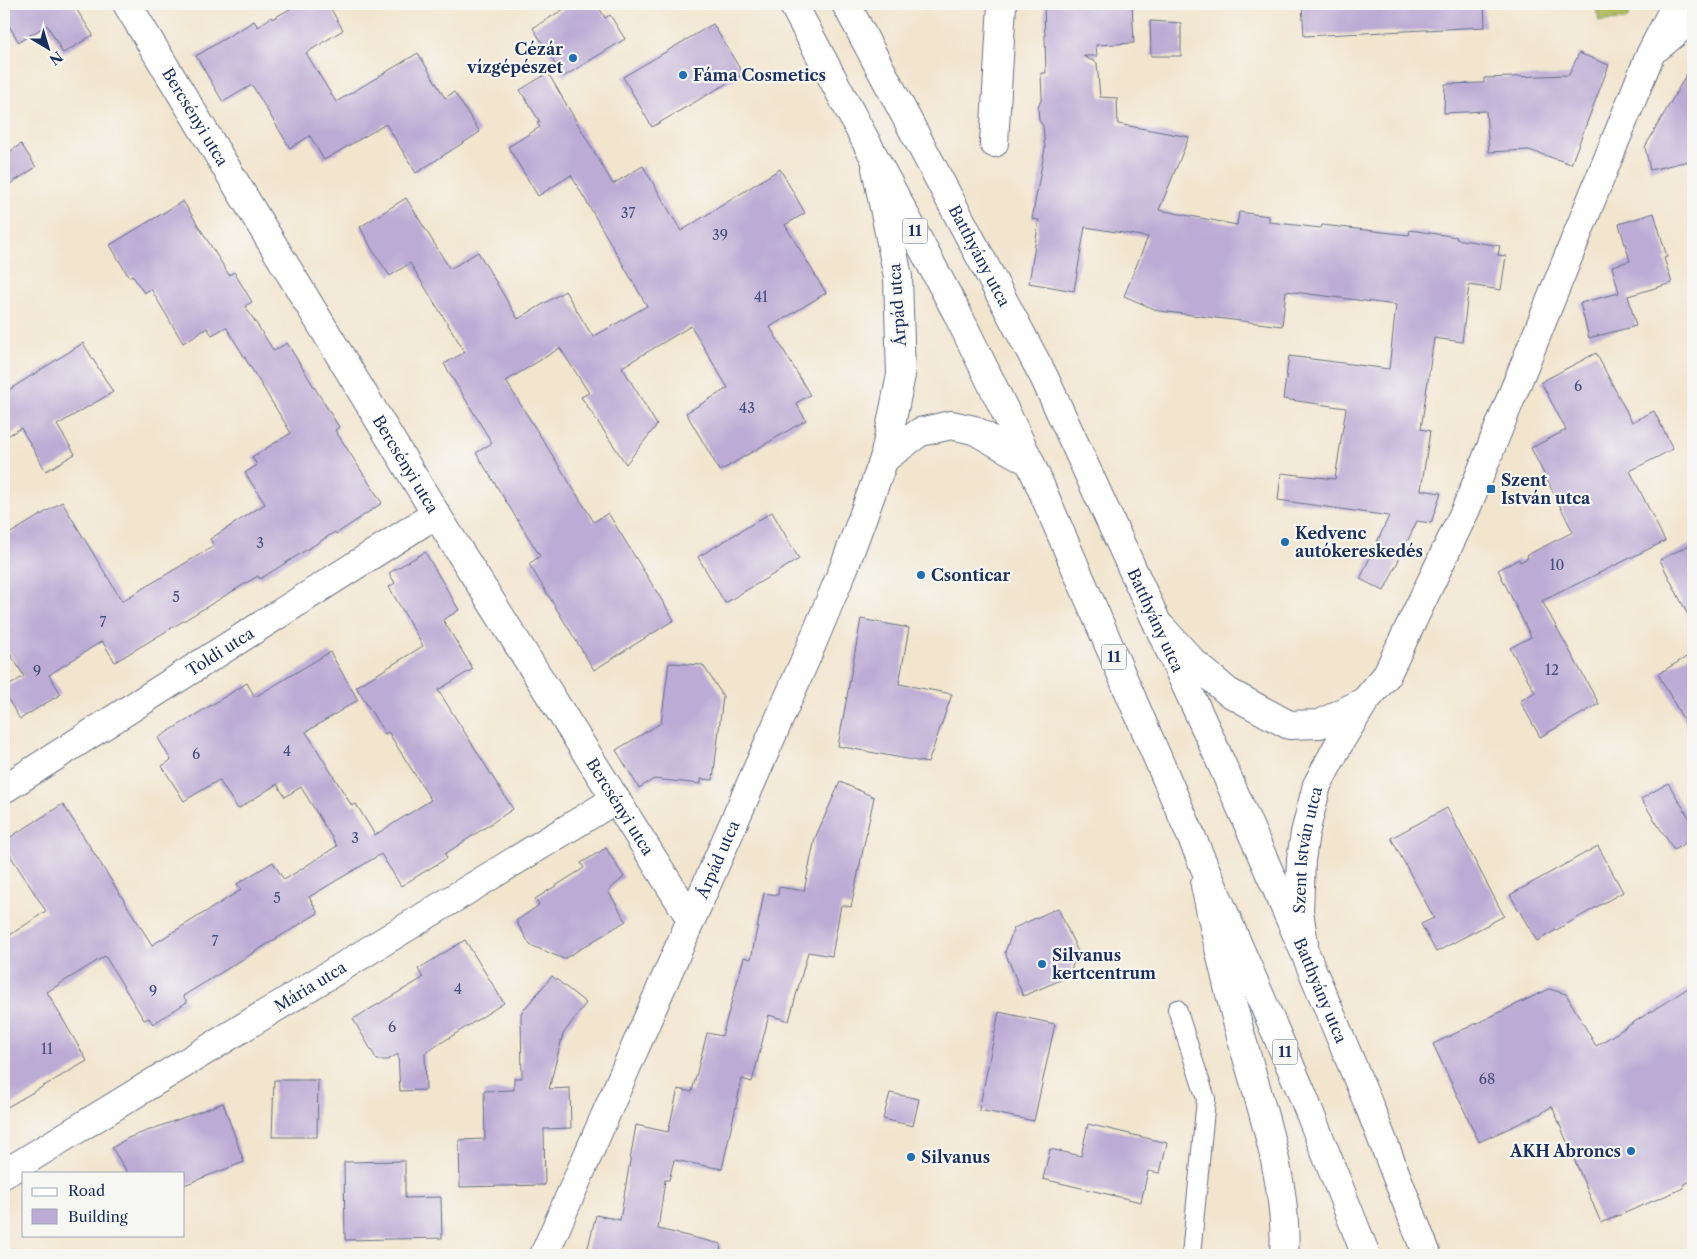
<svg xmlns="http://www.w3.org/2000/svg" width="1697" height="1259" viewBox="0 0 1697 1259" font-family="'Libre Caslon Text',serif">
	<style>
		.green { fill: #adbb5d; stroke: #64755e }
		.building { fill: #bcabd4 }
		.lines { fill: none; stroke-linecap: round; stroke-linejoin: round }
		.lane-casing { stroke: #666f85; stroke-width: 20 }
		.street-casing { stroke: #666f85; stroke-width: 30 }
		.primary-casing { stroke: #666f85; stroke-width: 30 }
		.lane { stroke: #fff; stroke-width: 18 }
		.street { stroke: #fff; stroke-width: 28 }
		.primary { stroke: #fff; stroke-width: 28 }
		.poi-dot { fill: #1f6fb2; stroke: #f6f6f2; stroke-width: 2 }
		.labels { text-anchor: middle; stroke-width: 4.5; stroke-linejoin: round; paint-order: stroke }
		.number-label { font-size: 14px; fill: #434e7c }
		.shield { fill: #f6f6f2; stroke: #5d6b8a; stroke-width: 1 }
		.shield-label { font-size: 15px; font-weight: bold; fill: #1b2f5e }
		.poi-label { font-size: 16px; font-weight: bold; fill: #1b2f5e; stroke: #f6f6f2; text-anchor: start }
		.street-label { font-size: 16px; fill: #1b2f5e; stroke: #f6f6f2 }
	</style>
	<rect width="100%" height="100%" fill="#f6f6f2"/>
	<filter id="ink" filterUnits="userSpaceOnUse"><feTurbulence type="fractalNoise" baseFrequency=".02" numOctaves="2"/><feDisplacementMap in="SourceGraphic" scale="10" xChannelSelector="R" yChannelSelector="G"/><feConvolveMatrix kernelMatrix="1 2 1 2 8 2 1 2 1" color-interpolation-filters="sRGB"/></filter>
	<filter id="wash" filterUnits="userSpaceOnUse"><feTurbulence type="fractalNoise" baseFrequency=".0096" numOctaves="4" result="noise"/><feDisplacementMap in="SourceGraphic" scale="20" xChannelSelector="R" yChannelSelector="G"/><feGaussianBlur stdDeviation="1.12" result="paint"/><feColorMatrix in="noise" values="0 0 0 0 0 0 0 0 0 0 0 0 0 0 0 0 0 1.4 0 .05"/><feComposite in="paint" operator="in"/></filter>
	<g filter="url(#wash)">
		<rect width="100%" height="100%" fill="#f2e5ce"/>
		<!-- green -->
		<path class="green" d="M1595,4H1635L1626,20L1599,21Z"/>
		<g id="blocks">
			<!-- building -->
			<g class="building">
				<path d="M4,4H80L75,7L93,35L63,53L47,25L19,42L4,18Z"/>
				<path d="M299,4H328L343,30L306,53L336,102L418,53L445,98L454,92L480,132L416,173L386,124L324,160L310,136L290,148L252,85L223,102L196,56L254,21L258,27L271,17L272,19Z"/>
				<path d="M572,4H597L605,18L610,15L625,39L563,77L533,28Z"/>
				<path d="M1044,4H1132L1134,43L1096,45L1097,56H1083L1097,63L1100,97L1117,98L1118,124L1189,137L1159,210L1237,225L1239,212L1269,216V222L1321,228L1322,225L1409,235L1410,230L1457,237L1456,239L1500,246L1498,255L1506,256L1501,290L1469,285L1462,342L1434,338L1421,429L1430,431L1421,490L1441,493L1431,523L1417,521L1384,591L1360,579L1389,516L1278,500L1281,473L1335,479L1346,408L1283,399L1289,356L1389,369L1396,305L1286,291L1282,326L1159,311L1124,296L1148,237L1085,227L1074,291L1029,283L1039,220L1032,219L1045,148L1043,126L1039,120L1038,107L1042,98L1041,73H1046Z"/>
				<path d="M1302,4H1484L1485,27L1304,36Z"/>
				<path d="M1150,21L1181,23V56H1151Z"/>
				<path d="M713,24L743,74L652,127L623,77Z"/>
				<path d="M1579,53L1609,65L1571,164L1529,150L1489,152L1486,111L1444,113L1445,84L1484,83V78L1569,75Z"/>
				<path d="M1693,63V160L1650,170L1645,147Z"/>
				<path d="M548,73L613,184L643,166L681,231L780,169L805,213L785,225L826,293L770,327L810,395L796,403L806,420L720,471L686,413L728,388L691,326L622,367L657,425L626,464L581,397L589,393L560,348L506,381L594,522L608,513L674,620L594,670L529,564L540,556L476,453L492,443L444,364L465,352L410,263L390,276L373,251L360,227L406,198L450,269L478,252L518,319L565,291L593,337L647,306L571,175L538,196L508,147L540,127L537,123L540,122L520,90Z"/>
				<path d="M21,144L36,167L4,188V156Z"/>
				<path d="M183,201L229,275L234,272L252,302L245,306L274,351L287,343L339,427L335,430L382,503L336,534L335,532L260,579L258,576L115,662L102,641L49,675L61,694L20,719L4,693V689L24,676L4,644V537L62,502L122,601L214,546L210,539L265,504L245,473L257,465L252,457L291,433L226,327L212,335L207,328L183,343L151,289L144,293L132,275L129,277L110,245Z"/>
				<path d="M1654,213L1667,257L1664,258L1672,283L1628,296L1636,326L1589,338L1580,303L1619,293L1612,266L1630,261L1619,224Z"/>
				<path d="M83,343L113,392L57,425L75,454L46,471L21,428L4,438V393Z"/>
				<path d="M1596,353L1632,422L1654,411L1673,449L1630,471L1665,541L1542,601L1599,704L1540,737L1520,701L1535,692L1510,648L1531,637L1498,570L1519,559L1520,562L1528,558L1527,555L1573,532L1531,448L1566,430L1541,382Z"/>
				<path d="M772,512L799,559L725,603L698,557Z"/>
				<path d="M1693,543V625L1660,560Z"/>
				<path d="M425,552L459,610L443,620L473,669L438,690L513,809L445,854L447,858L401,886L381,854L309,897L318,913L183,996L187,1002L153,1024L149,1018L144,1020L105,956L47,992L87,1061L4,1109V939L46,911L4,846V841L63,804L152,945L241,890L237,884L273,862L284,880L337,846L301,787L285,797L277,784L238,809L219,780L184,801L162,766L171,760L158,738L247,683L255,697L330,652L358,700L306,732L352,806L356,804L375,835L431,800L388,732L385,734L356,687L423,646L389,587L395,583L389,573Z"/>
				<path d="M861,619L909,628L899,684L952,694L928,763L838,746Z"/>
				<path d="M1693,653V737L1658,674Z"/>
				<path d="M669,663L703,665L723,696L713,780L701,779V784L654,779L639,788L616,750L661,723Z"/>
				<path d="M840,782L874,797L851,907L841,905L832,956L808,952L789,1021L769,1015L752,1082L742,1079L722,1169L674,1160L669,1180H665L658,1229L721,1244L720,1255H586L596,1215L620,1220L636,1125L668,1132L678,1089L692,1092L707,1033L722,1036L744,957L751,959L764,893L778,895L779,887L804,891L815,838Z"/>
				<path d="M1668,783L1693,824V838L1674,850L1641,799Z"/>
				<path d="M1447,808L1504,916L1436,952L1421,924L1434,918L1391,838Z"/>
				<path d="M1598,846L1623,892L1537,941L1510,895Z"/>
				<path d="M606,848L624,877L608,891L626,921L564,959L530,945L516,921L539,905L535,899L584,868L581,863Z"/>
				<path d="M1058,908L1078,952L1068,977L1023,996L1005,952L1014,928Z"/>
				<path d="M465,940L504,1003L425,1053L426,1090L400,1091L398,1054L388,1060H377L353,1019L423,978L418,969Z"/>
				<path d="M552,976L586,1003L563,1034L549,1089L570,1088L571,1128L544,1129L545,1185L460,1187L459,1140L485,1139L484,1091L514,1090V1078H522L521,1013Z"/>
				<path d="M1693,985V1180L1683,1185L1684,1188L1601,1223L1552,1106L1540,1114L1479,1142L1433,1044L1549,989L1566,994L1596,1046Z"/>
				<path d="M999,1012L1055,1024L1034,1121L979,1110Z"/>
				<path d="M274,1080H318L317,1137H272Z"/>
				<path d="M890,1093L919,1099L913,1126L883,1119Z"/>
				<path d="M223,1103L244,1162L184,1185V1173H128L112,1148L128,1138Z"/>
				<path d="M1088,1124L1167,1143L1160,1173L1148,1171L1141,1202L1043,1179L1050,1149L1081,1156Z"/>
				<path d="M405,1161V1198L441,1197L442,1238L345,1240L344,1162Z"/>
			</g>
		</g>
	</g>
	<g filter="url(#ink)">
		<use href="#blocks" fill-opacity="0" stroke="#666f85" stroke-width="1"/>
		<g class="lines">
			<!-- lane casing -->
			<g class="lane-casing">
				<path id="lane" d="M1177,1009L1206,1099L1191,1255"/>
			</g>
			<!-- street casing -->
			<g class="street-casing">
				<g id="street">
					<path id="s1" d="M127,4L436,514L691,919"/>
					<path d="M1658,47L1682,27L1693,23"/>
					<path d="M994,143L1002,4"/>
					<path d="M884,459L920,432L951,425L974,430L1030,462"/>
					<path d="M1162,628L1192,661L1228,692L1289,725L1320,724L1365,701"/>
					<path id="s2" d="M4,789L436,514"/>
					<path d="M1205,885C1216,937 1228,989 1242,1040C1261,1106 1289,1187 1284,1255"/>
					<path id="s3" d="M1304,944L1299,911L1301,860L1305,833L1317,785L1341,740L1365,701L1386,676L1466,509L1650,55L1674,8L1679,4"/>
					<path id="s4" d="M4,1174L616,799"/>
					<path id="s5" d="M544,1255L806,658L845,565L884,459L901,375L898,277L876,168"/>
				</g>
			</g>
			<!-- primary casing -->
			<g class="primary-casing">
				<g id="primary">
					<path d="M793,4L957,313L1030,462L1301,1091L1366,1255"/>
					<path id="s6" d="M846,4L1044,377L1211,740L1305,953L1370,1108L1427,1255"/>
				</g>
			</g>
			<!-- lane -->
			<use href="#lane" class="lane"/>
			<!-- street -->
			<use href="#street" class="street"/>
			<!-- primary -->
			<use href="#primary" class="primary"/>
		</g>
	</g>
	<!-- markers -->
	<g class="poi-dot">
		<circle cx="573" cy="58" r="5"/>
		<circle cx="683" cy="75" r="5"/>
		<rect x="1486" y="484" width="10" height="10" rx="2.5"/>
		<circle cx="1285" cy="542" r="5"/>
		<circle cx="921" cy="575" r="5"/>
		<circle cx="1042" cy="964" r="5"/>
		<circle cx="1631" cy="1151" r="5"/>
		<circle cx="911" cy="1157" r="5"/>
	</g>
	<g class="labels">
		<!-- number labels -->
		<g class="number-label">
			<text x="628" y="218">37</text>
			<text x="720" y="240">39</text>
			<text x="761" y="302">41</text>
			<text x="1578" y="391">6</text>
			<text x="747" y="413">43</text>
			<text x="260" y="548">3</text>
			<text x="1557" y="570">10</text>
			<text x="176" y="602">5</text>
			<text x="103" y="627">7</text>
			<text x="1552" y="675">12</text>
			<text x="37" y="676">9</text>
			<text x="287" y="756">4</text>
			<text x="196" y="759">6</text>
			<text x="355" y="843">3</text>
			<text x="277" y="903">5</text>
			<text x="215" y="946">7</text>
			<text x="458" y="994">4</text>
			<text x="153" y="996">9</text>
			<text x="392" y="1032">6</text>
			<text x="47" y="1054">11</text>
			<text x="1487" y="1084">68</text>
		</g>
		<!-- shield labels -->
		<g class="shield">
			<rect x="902.5" y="218.5" width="25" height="25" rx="4"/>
			<rect x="1101.5" y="644.5" width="25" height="25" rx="4"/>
			<rect x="1272.5" y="1039.5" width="25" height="25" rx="4"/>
		</g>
		<g class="shield-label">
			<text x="915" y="236">11</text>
			<text x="1114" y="662">11</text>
			<text x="1285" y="1057">11</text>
		</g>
		<!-- poi labels -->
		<g class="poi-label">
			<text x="563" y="55" text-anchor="end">Cézár<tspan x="563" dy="18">vízgépészet</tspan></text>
			<text x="693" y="81">Fáma Cosmetics</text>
			<text x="1501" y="486">Szent<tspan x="1501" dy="18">István utca</tspan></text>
			<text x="1295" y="539">Kedvenc<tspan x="1295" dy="18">autókereskedés</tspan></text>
			<text x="931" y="581">Csonticar</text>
			<text x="1052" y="961">Silvanus<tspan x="1052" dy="18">kertcentrum</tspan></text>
			<text x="1621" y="1157" text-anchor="end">AKH Abroncs</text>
			<text x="921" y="1163">Silvanus</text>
		</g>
		<!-- street labels -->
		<g class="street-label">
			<text dy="6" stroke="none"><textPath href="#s1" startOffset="132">Bercsényi utca</textPath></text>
			<text dy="6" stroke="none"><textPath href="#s6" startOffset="285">Batthyány utca</textPath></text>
			<text transform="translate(897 305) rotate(-94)" y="6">Árpád utca</text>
			<text dy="6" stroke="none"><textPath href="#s1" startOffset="538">Bercsényi utca</textPath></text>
			<text dy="6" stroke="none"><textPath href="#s6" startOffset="690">Batthyány utca</textPath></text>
			<text dy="6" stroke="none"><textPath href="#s2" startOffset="256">Toldi utca</textPath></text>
			<text dy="6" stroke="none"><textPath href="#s1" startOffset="942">Bercsényi utca</textPath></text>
			<text dy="6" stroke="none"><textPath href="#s3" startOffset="95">Szent István utca</textPath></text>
			<text dy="6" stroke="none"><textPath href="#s5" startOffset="432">Árpád utca</textPath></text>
			<text dy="6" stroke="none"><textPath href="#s4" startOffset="359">Mária utca</textPath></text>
			<text dy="6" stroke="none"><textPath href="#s6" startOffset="1095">Batthyány utca</textPath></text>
		</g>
	</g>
	<!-- margin -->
	<rect width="1697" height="1259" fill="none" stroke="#f6f6f2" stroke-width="20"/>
	<!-- legend -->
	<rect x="22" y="1172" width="162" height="65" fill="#f6f6f2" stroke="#9ea6b7"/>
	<rect x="32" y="1188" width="25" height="8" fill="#ffffff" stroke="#9ea6b7"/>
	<text x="68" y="1196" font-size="15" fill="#1b2f5e">Road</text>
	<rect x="32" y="1209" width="25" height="15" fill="#bcabd4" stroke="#9ea6b7"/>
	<text x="68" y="1222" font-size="15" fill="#1b2f5e">Building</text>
	<!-- north arrow -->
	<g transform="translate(48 48) rotate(142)" stroke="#f6f6f2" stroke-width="4" paint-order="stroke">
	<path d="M0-4L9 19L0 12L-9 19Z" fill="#1b2f5e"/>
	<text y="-8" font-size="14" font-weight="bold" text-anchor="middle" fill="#1b2f5e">N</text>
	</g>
</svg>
